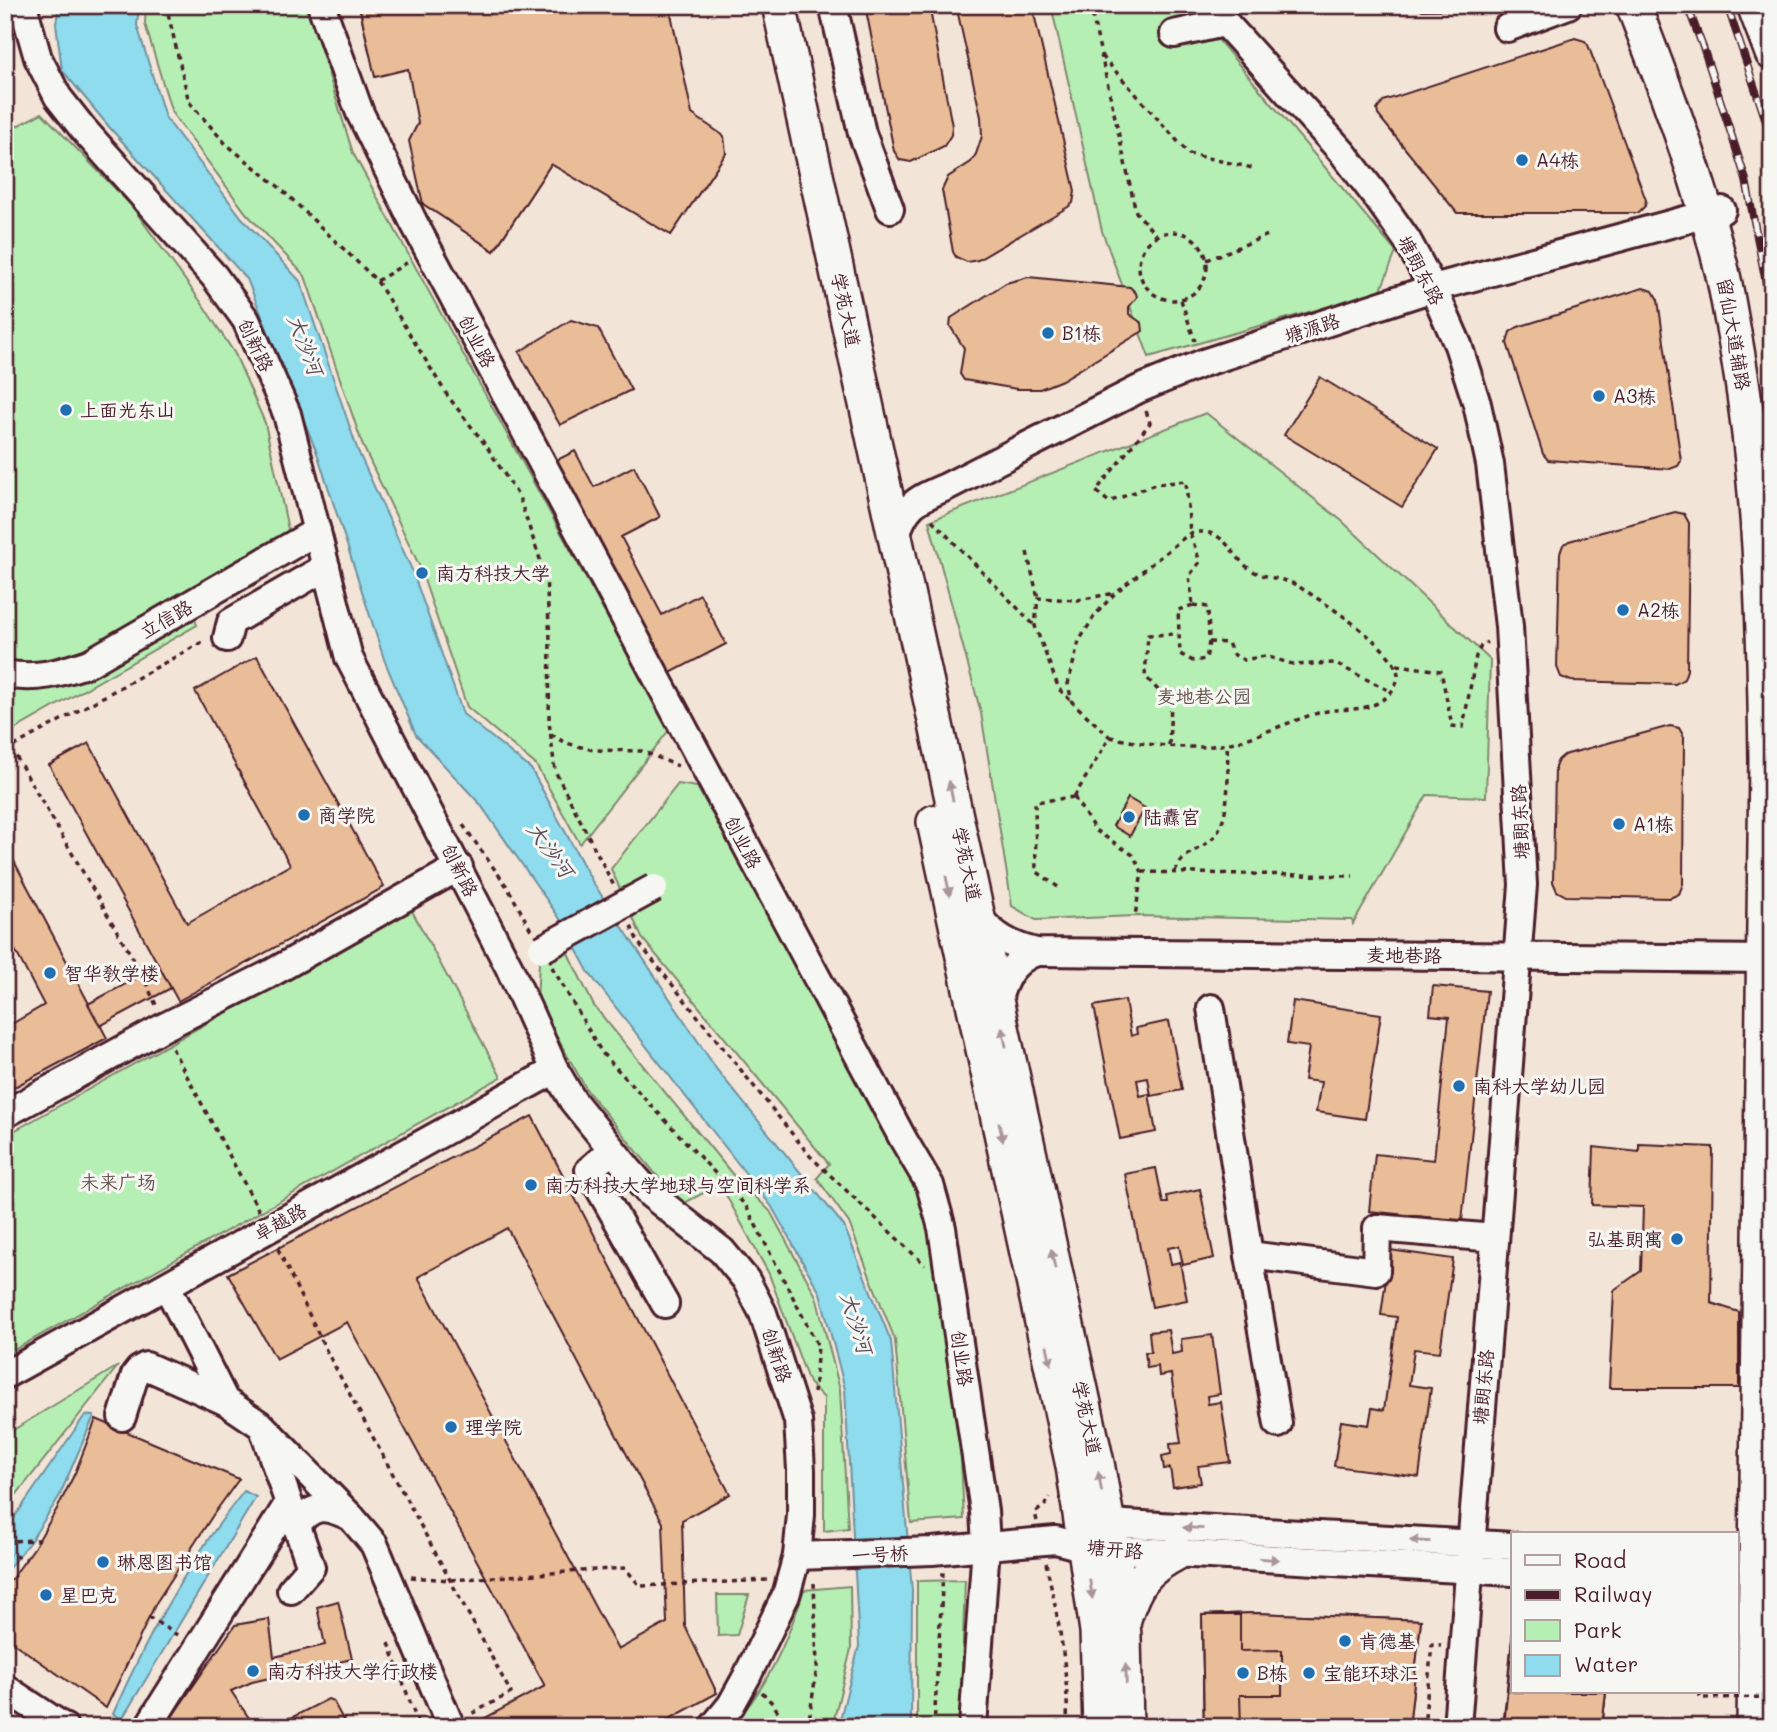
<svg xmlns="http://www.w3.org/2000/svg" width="1777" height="1732" viewBox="0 0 1777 1732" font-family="Mali,'LXGW WenKai TC',sans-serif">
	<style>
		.green { fill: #b6efb3; stroke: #80876f; stroke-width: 2 }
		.water { fill: #8edced; stroke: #73909f; stroke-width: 2 }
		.building { fill: #e9bd98; stroke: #4a1f2b; stroke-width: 2; fill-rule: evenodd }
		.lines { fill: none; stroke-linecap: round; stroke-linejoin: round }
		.minor-casing { stroke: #4a1f2b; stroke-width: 32 }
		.major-casing { stroke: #4a1f2b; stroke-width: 38 }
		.path { stroke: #4a1f2b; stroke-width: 3.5; stroke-dasharray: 5 5; stroke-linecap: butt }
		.minor { stroke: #f6f6f2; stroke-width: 26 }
		.major { stroke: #f6f6f2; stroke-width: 33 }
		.rail-casing { stroke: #4a1f2b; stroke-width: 8 }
		.rail { stroke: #f6f6f2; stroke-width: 5; stroke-dasharray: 16; stroke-linecap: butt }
		.minor-bridge-casing { stroke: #4a1f2b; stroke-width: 32; stroke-linecap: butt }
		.path-bridge { stroke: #4a1f2b; stroke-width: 3.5; stroke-dasharray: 5 5; stroke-linecap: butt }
		.minor-bridge { stroke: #f6f6f2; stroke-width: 26 }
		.oneway { fill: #a99598 }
		.poi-dot { fill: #1f6fb2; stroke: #f6f6f2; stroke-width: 2.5 }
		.labels { text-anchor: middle; stroke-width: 6; stroke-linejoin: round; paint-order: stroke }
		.poi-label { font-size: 19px; fill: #4a1f2b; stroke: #f6f6f2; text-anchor: start }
		.street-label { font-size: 19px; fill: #4a1f2b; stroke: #f6f6f2 }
		.park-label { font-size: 19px; fill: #65534d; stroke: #f6f6f2 }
		.water-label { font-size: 21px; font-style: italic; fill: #5b4e5c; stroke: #f6f6f2 }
	</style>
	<rect width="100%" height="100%" fill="#f2e5d7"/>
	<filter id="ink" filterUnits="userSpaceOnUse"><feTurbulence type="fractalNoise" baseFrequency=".0143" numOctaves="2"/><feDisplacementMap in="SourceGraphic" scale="14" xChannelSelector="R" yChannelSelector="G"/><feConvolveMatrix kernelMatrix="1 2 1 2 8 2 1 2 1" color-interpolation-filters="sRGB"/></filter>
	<g filter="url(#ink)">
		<!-- green -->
		<g class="green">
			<path d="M146,5H307L353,153L669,730L580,844L536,765L467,707L419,565L363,446L305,276L246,213L172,113L145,24Z"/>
			<path d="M1051,5H1189L1396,252L1380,292L1149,357L1102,231Z"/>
			<path d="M42,113L130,204L201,302L235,354L265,423L289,534L187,597L197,625L5,735V132Z"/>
			<path d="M1206,413L1342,521L1490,660L1486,797L1427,795L1353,924L1352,920L1135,916L1036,920L1012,906L981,713L929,521Z"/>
			<path d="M678,784L697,787L923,1185L955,1341L964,1519L911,1523L895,1340L849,1223L817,1178L829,1164L642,938L611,869Z"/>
			<path d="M411,909L501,1077L5,1355V1136Z"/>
			<path d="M560,937L594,1006L733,1175L770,1211L816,1296L840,1390L848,1528L824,1531V1398L809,1383L769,1274L720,1184L681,1205L588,1092L537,1002L539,962Z"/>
			<path d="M118,1366L5,1509V1435Z"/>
			<path d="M965,1580L960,1727H917V1581Z"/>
			<path d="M850,1586L851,1649L832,1727H730C767,1690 788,1639 804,1590Z"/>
			<path d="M717,1595H749L737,1635L718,1636Z"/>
		</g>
		<!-- water -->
		<g class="water">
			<path d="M59,5H139L137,25L165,117L242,218L300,281L358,451L412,570L463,714L531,769L592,881L717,1070L844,1226L891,1341L912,1591L911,1727H838L859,1646L845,1389L820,1293L772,1207L589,973L560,919L480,804L416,735L385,662L317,453L247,279L110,128L62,70L56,24Z"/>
			<path d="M85,1415L94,1416L59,1497L32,1539L5,1573V1531Z"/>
			<path d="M244,1491L256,1497L122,1719L113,1714C148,1634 189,1560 244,1491Z"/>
		</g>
		<!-- building -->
		<g class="building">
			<path d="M359,5H634L632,6L649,105L726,153L671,235L551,164L494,251L423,204L459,135L440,41L370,55Z"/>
			<path d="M359,5H689L670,9L692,114L724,136L726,153L671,235L551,164L494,251L423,204L409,141L418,123L408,69L375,77Z"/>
			<path d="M865,5H929L952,126L951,135L944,146L911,162L900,160L894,151Z"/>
			<path d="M956,5H1032L1075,191L1073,203L1068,207L978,260L967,262L956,257L953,252L942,190L948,177L971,162L976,154L982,136L981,117Z"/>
			<path d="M1414,5H1554L1546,9L1422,10Z"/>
			<path d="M1575,38L1585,41L1588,45L1646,200L1645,206L1638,213H1457L1378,115L1377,110L1383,101Z"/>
			<path d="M1028,277L1130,287L1136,293L1137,297L1129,307V314L1142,323L1143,331L1062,380L1040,389H1017L964,380L960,374L964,348L950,326L951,318L1006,283Z"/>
			<path d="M1643,288L1653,291L1658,300L1681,461L1678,466L1670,469L1548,460L1543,454L1507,343L1510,332L1518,327Z"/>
			<path d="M571,320L598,328L631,390L560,425L519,352Z"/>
			<path d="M1320,377L1438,449L1402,507L1284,435Z"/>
			<path d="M575,451L594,487L634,466L660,517L621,537L662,615L700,594L726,644L661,678L549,464Z"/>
			<path d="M1675,512L1684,514L1689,523L1687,670L1684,679L1675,684L1571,681L1561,677L1557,667L1560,553L1563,545L1569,541Z"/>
			<path d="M257,656L384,887L178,1001L49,765L89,743L187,923L290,865L195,691Z"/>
			<path d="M1670,726L1679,728L1684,737L1683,884L1679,894L1670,898L1566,896L1557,891L1553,882L1555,767L1558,760L1564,755Z"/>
			<path d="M1128,798L1145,808L1130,836L1113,826Z"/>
			<path d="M5,844L107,1038L5,1092V1028L44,1005L5,931Z"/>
			<path d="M159,966L171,988L100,1026L88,1004Z"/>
			<path d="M1433,986L1487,991L1462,1221L1369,1211L1375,1154L1434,1160L1449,1017L1430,1015Z"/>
			<path d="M1125,1000L1131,1036L1137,1034L1136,1028L1169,1021L1182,1090L1151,1096L1148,1078L1137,1080L1140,1096L1149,1094L1156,1132L1120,1139L1094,1006Z"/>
			<path d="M1293,1001L1381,1014L1365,1119L1316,1112L1321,1082L1304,1080L1309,1047L1287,1044Z"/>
			<path d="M532,1116L730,1494L682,1520L685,1626L717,1693L655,1727H475L474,1724L545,1686L347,1322L276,1359L228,1274ZM507,1228L663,1523L667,1623L618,1650L418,1277Z"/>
			<path d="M1639,1144L1713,1147L1711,1303L1739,1312V1388H1609L1614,1290L1641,1271L1643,1207L1592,1205L1594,1147L1639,1152Z"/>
			<path d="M1156,1168L1163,1203H1168L1167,1196L1200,1189L1214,1258L1183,1265L1179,1246L1168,1248L1171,1264L1180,1262L1187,1300L1152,1307L1125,1174Z"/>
			<path d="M1390,1250L1453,1259L1440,1352L1414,1349L1409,1385L1431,1388L1419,1477L1334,1466L1341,1421L1369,1425L1372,1408L1384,1410L1397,1317L1381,1315Z"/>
			<path d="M1168,1330L1172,1354L1182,1352L1181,1339L1212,1335L1220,1394L1207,1396L1208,1404L1221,1402L1230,1462L1198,1466L1201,1483L1173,1487L1170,1468L1164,1469L1162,1456L1171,1454L1170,1444L1181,1443L1171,1374L1159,1376L1158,1366L1147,1368L1145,1352H1151L1149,1332Z"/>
			<path d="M96,1419L239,1479L213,1515L156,1603L106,1708L5,1637V1588L34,1548L58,1507L75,1473Z"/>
			<path d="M338,1601L352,1659L252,1682L231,1691L255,1727H165L235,1625L269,1619L274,1657L325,1645L317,1607Z"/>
			<path d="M1255,1613L1421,1620L1409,1727H1204L1202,1615Z"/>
			<path d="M1255,1613L1421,1620L1409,1727H1204L1202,1615Z"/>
			<path d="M1202,1615H1240V1651L1282,1650V1695H1240L1241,1727H1204Z"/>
			<path d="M1513,1629V1692H1606L1602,1727H1503Z"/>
			<path d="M1513,1630V1692H1606L1602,1727H1504Z"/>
			<path d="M1513,1630V1692H1606L1602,1727H1504Z"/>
			<path d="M328,1699L333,1701L347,1727H313L311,1724L305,1727H286L283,1722Z"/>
		</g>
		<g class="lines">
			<!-- minor casing -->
			<g class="minor-casing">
				<g id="minor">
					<path d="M23,5L38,58L58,97L84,130L214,276L246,320L287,414L349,658L509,967L555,1070L573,1101L628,1169L650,1194L722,1251L746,1280L763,1313L798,1421L801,1470V1515L797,1556L786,1595L747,1676L731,1705L713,1727"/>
					<path d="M321,5L360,113L414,223L903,1139L930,1185L942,1228L984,1511L986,1546L973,1727"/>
					<path d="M833,5L862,133L890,209"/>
					<path d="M1209,5L1343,153L1376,196L1407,240L1433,288L1458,345L1477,404L1490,464L1509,626L1523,885L1457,1727"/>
					<path d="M1507,28L1568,5"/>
					<path d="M1174,34L1224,23"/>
					<path d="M895,538C905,505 915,500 946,487L1139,389L1203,363L1433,288L1722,210"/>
					<path d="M227,638L231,622L326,567"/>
					<path d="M5,674C37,680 59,673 89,663L317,531"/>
					<path d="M978,917C995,937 1011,946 1036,952L1772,959"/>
					<path d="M997,1002C1004,978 1012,961 1036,952"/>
					<path d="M1211,1008L1249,1255L1278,1424"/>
					<path d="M5,1114L162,1028L268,975L459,867"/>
					<path d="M612,1150L589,1170L665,1304"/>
					<path d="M1249,1255L1376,1271L1377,1228L1495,1238"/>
					<path d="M170,1292L225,1401L262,1426L351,1517L374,1544L451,1727"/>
					<path d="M5,1375L555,1070"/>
					<path d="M122,1417L135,1375L139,1370L146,1366L225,1401"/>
					<path d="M265,1434L311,1567L291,1590"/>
					<path d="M1090,1522L1513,1546"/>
					<path d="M296,1526C314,1502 327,1506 351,1517"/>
					<path d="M797,1556L932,1551L1056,1540L1085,1548L1513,1572"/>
					<path d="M5,1688L64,1727"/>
					<path d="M148,1727L288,1504"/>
				</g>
			</g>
			<!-- major casing -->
			<g class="major-casing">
				<g id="major">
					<path d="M779,5L1097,1463L1121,1595L1124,1637L1126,1727"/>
					<path d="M1633,5C1667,92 1700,180 1722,271C1727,291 1730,313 1734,333C1760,475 1764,617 1766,760L1754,1727"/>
					<path d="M1754,5L1772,53"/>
					<path d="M934,822L1073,1466L1097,1631L1100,1727"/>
					<path d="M1124,1619C1135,1584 1144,1570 1177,1553"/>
				</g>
			</g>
			<!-- path -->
			<g class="path">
				<path d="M166,5L189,102L226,144L279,187L377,281L447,395L487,447L519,497L546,577L550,639L549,721L555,771L614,886"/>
				<path d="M1090,5L1136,212L1156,235"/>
				<path d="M1102,56L1189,154L1253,168"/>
				<circle cx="1173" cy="266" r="34"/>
				<path d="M1207,260L1268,235"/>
				<path d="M377,281L408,262"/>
				<path d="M1181,300L1195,341"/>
				<path d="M1146,411L1150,423L1096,491L1109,502L1155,484L1186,481L1190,533L1200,562L1189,576L1193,605"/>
				<path d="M932,520L1035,626"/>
				<path d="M1027,552L1038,598"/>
				<path d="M1193,605L1208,607L1209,642L1206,659L1193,661L1180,654L1178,610Z"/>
				<path d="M1209,642L1228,643L1233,654L1244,660L1265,656L1296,665L1334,663L1392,692"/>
				<path d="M1397,665L1441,671L1452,726L1463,727L1476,656L1481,646L1487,642"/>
				<path d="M1070,700L1059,689L1035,626L1038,598L1078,600L1115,593"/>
				<path d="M551,734L566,743L593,750L642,751L678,766"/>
				<path d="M1169,745L1171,704L1145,676L1148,635L1178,634"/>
				<path d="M11,748L142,974L156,1005"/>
				<path d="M5,751L206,640"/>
				<path d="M1074,797L1110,737C1145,745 1191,751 1226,744C1258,738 1290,720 1322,712C1338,708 1355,711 1370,706C1383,702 1396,691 1398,677C1400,650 1317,597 1294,584C1281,578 1266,578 1253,571C1228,556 1228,526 1190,533L1115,593L1095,615L1079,641L1068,684L1072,702L1110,737"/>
				<path d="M1074,797L1095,830L1133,855L1142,872L1135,916"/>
				<path d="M463,825L508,888L531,930"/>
				<path d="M1142,872L1353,876"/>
				<path d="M1175,872C1184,851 1195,853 1211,840C1232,821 1228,770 1227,744"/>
				<path d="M1058,887L1036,871L1035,802L1074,797"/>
				<path d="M631,926L638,942L810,1156L925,1265"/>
				<path d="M552,967L602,1053L746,1206L818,1346L814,1393"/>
				<path d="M5,983L9,989"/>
				<path d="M172,1048L259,1211"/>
				<path d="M278,1249L327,1352L511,1693L469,1715"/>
				<path d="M1037,1521L1035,1513L1046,1504L1050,1497"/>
				<path d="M5,1541L39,1540"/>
				<path d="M5,1554L27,1559"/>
				<path d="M1046,1563C1058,1617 1069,1670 1067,1727"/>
				<path d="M411,1577L450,1580L625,1568L640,1586L769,1580"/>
				<path d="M148,1617L179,1636"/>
				<path d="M389,1643L419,1727"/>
				<path d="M762,1692L773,1704L788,1727"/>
				<path d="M808,1727L817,1667L814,1583"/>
				<path d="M934,1727L943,1572"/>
				<path d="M1424,1727L1432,1644L1441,1645"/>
			</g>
			<!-- minor -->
			<use href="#minor" class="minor"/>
			<!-- major -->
			<use href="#major" class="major"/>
			<!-- rail casing -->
			<g class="rail-casing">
				<g id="rail">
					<path d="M1687,5L1704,50L1746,180L1772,314"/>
					<path d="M1727,5L1772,139"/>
				</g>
			</g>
			<!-- rail -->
			<use href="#rail" class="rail"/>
			<!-- minor-bridge casing -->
			<g class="minor-bridge-casing">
				<path id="minor-bridge" d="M542,949L654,888"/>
			</g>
			<!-- path-bridge -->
			<path class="path-bridge" d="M1700,1692V1698L1772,1697"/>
			<!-- minor-bridge -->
			<use href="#minor-bridge" class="minor-bridge"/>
		</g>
		<!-- one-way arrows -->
		<defs><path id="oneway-solid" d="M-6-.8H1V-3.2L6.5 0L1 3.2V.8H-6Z" transform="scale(1.75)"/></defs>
		<g class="oneway">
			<use href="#oneway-solid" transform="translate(951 791) rotate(-102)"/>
			<use href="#oneway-solid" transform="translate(948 886) rotate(78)"/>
			<use href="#oneway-solid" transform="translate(1004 1037) rotate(-102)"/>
			<use href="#oneway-solid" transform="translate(1001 1132) rotate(78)"/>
			<use href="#oneway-solid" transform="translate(1053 1259) rotate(-102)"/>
			<use href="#oneway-solid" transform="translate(1049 1355) rotate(78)"/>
			<use href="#oneway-solid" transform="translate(1100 1482) rotate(-100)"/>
			<use href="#oneway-solid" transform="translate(1193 1528) rotate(-177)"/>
			<use href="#oneway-solid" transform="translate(1420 1541) rotate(-177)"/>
			<use href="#oneway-solid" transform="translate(1269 1559) rotate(3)"/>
			<use href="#oneway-solid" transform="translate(1091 1589) rotate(82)"/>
			<use href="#oneway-solid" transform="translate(1126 1674) rotate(-92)"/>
		</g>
	</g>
	<!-- markers -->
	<g class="poi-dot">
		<circle cx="1522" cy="160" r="7"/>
		<circle cx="1048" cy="333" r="7"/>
		<circle cx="1599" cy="396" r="7"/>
		<circle cx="66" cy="410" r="7"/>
		<circle cx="422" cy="573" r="7"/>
		<circle cx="1623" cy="610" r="7"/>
		<circle cx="304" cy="815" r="7"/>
		<circle cx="1129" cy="817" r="7"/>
		<circle cx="1619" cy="824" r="7"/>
		<circle cx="50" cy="973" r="7"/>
		<circle cx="1459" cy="1086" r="7"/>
		<circle cx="531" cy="1185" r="7"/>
		<circle cx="1677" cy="1239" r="7"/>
		<circle cx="451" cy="1427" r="7"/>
		<circle cx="103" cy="1562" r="7"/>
		<circle cx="46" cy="1595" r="7"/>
		<circle cx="1345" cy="1641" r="7"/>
		<circle cx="253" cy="1671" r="7"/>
		<circle cx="1243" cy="1673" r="7"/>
		<circle cx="1309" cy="1673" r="7"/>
	</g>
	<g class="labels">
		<!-- poi labels -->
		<g class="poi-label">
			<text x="1536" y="167">A4栋</text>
			<text x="1062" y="340">B1栋</text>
			<text x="1613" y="403">A3栋</text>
			<text x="80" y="417">上面光东山</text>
			<text x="436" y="580">南方科技大学</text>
			<text x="1637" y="617">A2栋</text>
			<text x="318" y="822">商学院</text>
			<text x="1143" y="824">陆纛宫</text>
			<text x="1633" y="831">A1栋</text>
			<text x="64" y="980">智华教学楼</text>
			<text x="1473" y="1093">南科大学幼儿园</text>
			<text x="545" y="1192">南方科技大学地球与空间科学系</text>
			<text x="1663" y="1246" text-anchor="end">弘基朗寓</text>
			<text x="465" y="1434">理学院</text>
			<text x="117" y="1569">琳恩图书馆</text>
			<text x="60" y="1602">星巴克</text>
			<text x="1359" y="1648">肯德基</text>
			<text x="267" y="1678">南方科技大学行政楼</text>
			<text x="1257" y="1680">B栋</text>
			<text x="1323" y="1680">宝能环球汇</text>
		</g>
		<!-- street labels -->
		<g class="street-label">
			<text transform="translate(1421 270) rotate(62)" y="7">塘朗东路</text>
			<text transform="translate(846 310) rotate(78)" y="7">学苑大道</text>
			<text transform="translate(1312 328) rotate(-18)" y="7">塘源路</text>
			<text transform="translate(1734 334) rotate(80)" y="7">留仙大道辅路</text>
			<text transform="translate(477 341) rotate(62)" y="7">创业路</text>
			<text transform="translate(256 345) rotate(64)" y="7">创新路</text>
			<text transform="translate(166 619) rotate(-30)" y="7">立信路</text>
			<text transform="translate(1520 822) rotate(-93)" y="7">塘朗东路</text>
			<text transform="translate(743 842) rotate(62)" y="7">创业路</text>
			<text transform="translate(967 864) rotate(78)" y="7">学苑大道</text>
			<text transform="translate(460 870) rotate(63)" y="7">创新路</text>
			<text transform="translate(1404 955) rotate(1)" y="7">麦地巷路</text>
			<text transform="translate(280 1222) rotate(-29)" y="7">卓越路</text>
			<text transform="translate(777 1355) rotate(72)" y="7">创新路</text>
			<text transform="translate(962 1358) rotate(82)" y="7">创业路</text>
			<text transform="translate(1483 1387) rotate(-85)" y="7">塘朗东路</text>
			<text transform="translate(1087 1418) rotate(78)" y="7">学苑大道</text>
			<text transform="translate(1115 1549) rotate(5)" y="7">塘开路</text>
			<text transform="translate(880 1554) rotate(-3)" y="7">一号桥</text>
		</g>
		<!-- park labels -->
		<g class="park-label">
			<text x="1204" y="703">麦地巷公园</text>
			<text x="118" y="1189">未来广场</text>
		</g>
		<!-- water labels -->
		<g class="water-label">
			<text transform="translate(305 345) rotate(69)" y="7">大沙河</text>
			<text transform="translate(550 850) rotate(54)" y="7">大沙河</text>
			<text transform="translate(856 1323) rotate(73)" y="7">大沙河</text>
		</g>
	</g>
	<!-- margin -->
	<rect width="1777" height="1732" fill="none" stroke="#f6f6f2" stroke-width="28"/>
	<rect x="14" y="14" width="1749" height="1704" fill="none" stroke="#4a1f2b" stroke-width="2.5" filter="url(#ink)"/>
	<!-- legend -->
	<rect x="1511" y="1532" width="228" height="161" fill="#f6f6f2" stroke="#b1a0a2" stroke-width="2"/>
	<rect x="1525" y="1555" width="35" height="10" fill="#f6f6f2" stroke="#b1a0a2" stroke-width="2"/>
	<text x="1574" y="1568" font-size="21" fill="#4a1f2b">Road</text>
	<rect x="1525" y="1590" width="35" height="10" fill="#4a1f2b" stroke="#b1a0a2" stroke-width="2"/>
	<text x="1574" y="1602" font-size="21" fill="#4a1f2b">Railway</text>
	<rect x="1525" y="1620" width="35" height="21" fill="#b6efb3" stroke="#b1a0a2" stroke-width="2"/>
	<text x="1574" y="1638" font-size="21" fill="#4a1f2b">Park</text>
	<rect x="1525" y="1655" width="35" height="21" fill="#8edced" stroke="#b1a0a2" stroke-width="2"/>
	<text x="1574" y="1672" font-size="21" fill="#4a1f2b">Water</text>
</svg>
